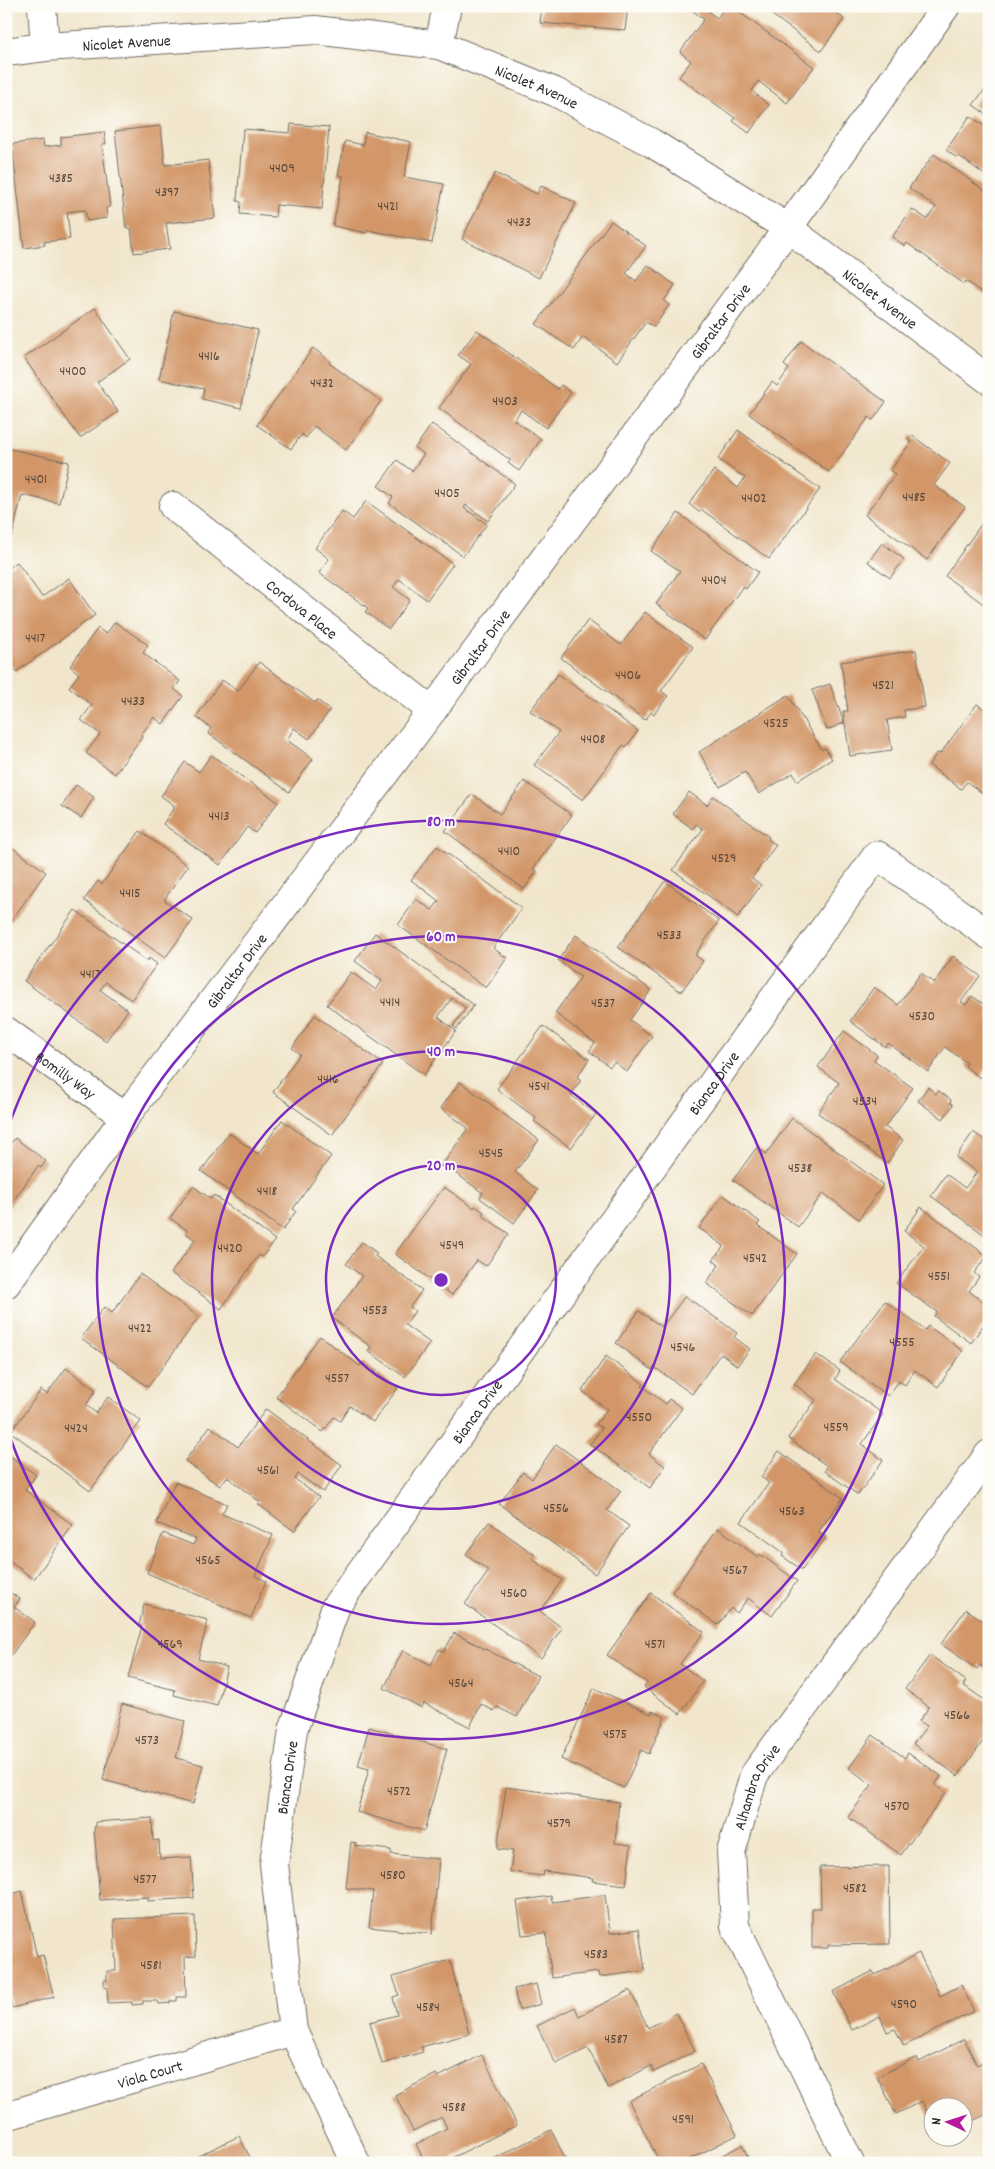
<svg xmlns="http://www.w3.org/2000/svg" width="995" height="2169" viewBox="0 0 995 2169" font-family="Dekko,sans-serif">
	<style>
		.building { fill: #d29667 }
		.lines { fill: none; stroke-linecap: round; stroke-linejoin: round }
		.street-casing { stroke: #706c63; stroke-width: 30 }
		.street { stroke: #fff; stroke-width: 28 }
		.ring { fill: none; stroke: #7b2cbf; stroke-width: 2.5 }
		.labels { text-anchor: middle; stroke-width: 4; stroke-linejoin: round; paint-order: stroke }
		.number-label { font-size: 14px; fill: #55463a }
		.street-label { font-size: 16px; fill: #2b2b2b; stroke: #fdfcf7 }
		.centre { fill: #7b2cbf; stroke: #fdfcf7; stroke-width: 2.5 }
		.ring-label { font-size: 15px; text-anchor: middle; font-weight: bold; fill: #7b2cbf; stroke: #fdfcf7; stroke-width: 4; stroke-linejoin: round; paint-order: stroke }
	</style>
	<rect width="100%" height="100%" fill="#fdfcf7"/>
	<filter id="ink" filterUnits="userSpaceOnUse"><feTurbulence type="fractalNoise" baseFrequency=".02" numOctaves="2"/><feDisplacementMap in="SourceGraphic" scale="10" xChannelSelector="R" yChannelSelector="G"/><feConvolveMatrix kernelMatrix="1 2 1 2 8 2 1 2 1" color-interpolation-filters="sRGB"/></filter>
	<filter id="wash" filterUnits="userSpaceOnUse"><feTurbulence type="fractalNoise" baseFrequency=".0096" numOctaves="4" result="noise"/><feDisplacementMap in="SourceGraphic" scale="20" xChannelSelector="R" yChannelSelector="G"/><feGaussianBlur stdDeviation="1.12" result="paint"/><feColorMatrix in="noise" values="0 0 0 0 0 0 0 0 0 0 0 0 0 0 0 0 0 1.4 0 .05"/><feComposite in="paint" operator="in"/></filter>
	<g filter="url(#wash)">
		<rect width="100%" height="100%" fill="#f1e6cc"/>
		<g id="blocks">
			<!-- building -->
			<g class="building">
				<path d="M542,6H628L625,30L540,23Z"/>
				<path d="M686,6H713L709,12L717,18L726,6H731L814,67L787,103L758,81L752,91L769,105L749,133L733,121L735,118L679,77L691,61L680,52L704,19Z"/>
				<path d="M760,6H836L833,10L844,19L821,51Z"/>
				<path d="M989,84V116L973,105Z"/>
				<path d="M970,116L989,129V178L959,156L957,158L946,150Z"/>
				<path d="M291,124L329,127L322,209L276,205L275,217L240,214L241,202L237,201L243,129L290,133Z"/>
				<path d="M161,126L165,165L208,160L215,218L166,223L170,249L134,253L131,228H126L115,131Z"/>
				<path d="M104,132L106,144H102L110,207L106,208L107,218L87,221L85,210L67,212L70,239L44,242L45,245L24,248L12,144L43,140L44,147L61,145V137Z"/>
				<path d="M365,132L411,142L404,177L444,184L432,243L368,230L367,233L333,226L343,176L338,175L345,141L363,145Z"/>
				<path d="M934,154L989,194L988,297L966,281L964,284L907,243L905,246L892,237L912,209L927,219L936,207L909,188Z"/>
				<path d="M495,173L537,194L541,186L576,203L539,278L462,239Z"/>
				<path d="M611,221L646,246L626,273L636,281L648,265L675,285L664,301L669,305L654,327L646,322L617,362L583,337L574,350L536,324Z"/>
				<path d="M95,308L130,359L97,382L118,412L80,438L24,358Z"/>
				<path d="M174,311L258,330L241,408L202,399L204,389L159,379Z"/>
				<path d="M477,330L558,389L561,385L571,393L546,428L521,410L514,420L541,439L519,471L508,463L510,460L439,408L471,364L458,355Z"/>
				<path d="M801,341L886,402L873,420L869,417L829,472L749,414L772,382L777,386L789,369L784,365Z"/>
				<path d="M313,348L330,361L329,363L381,401L346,450L314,426L306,438L302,434L291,449L257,425Z"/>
				<path d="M432,424L515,484L488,521L466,505L464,508L487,524L463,556L389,503L393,497L378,486L397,460L412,471L424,454L415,448Z"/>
				<path d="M738,430L820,489L769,559L702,510L699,512L689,504L714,470L738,488L745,478L718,459Z"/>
				<path d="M911,435L950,463L934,485L965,507L927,560L865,515L895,474L890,471L911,442L908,440Z"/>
				<path d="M6,448L69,462L59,503L22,495L12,536L6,535Z"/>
				<path d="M366,501L453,564L427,600L399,579L393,587L410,600L389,629L365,612L368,608L319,573L329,559L315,548L342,511L353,519Z"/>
				<path d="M678,513L758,572L746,589L743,586L705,640L656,604L680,571L651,551Z"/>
				<path d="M982,523L989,528V608L945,576Z"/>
				<path d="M882,543L904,559L890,578L868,562Z"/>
				<path d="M17,562L42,597L69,578L95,615L16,672L6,659V570Z"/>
				<path d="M645,612L693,647L661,691L668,696L654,714L651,712L645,720L561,658L588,620L621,645Z"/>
				<path d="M115,622L148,645L143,653L180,681L174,689L183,696L163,724L154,717L141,735L142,737L115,774L86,753L100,734L81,720L92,705L69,687L79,674L70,666L98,628L106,634Z"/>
				<path d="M916,650L925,707L904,710L905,717L887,720L892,750L850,756L843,711H848L841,662Z"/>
				<path d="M259,662L315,703L317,700L330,710L309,739L294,728L287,740L313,759L289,792L208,733L211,728L196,717L222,680L238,691Z"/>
				<path d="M558,674L638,731L626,747L623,745L583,800L534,765L559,732L530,711Z"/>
				<path d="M830,684L844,723L827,730L812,690Z"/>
				<path d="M788,695L822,750L825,748L832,759L797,781L793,773L759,794L745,772L720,787L699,752Z"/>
				<path d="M977,704L989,713V798L967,782L961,789L929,765L937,753L940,754Z"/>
				<path d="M211,755L278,802L255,833L247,827L220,865L163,824L175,806L161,796L185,762L199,772Z"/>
				<path d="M524,781L572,815L533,869L537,871L524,889L445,831L472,794L500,814Z"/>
				<path d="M76,785L94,797L81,818L62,806Z"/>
				<path d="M689,792L707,805L713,796L769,837L768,839L776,845L752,878L761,885L738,917L673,870L703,829L696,824L693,829L673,814Z"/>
				<path d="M140,831L188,866L164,900L193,920L165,958L84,900L98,881L102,884Z"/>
				<path d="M6,843L46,872L6,928Z"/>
				<path d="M437,846L522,908L493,948L507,958L486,988L398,925L416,899L432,910L439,901L411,880Z"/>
				<path d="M665,881L719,921L695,955L703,961L681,992L618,947Z"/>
				<path d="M75,910L147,961L149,958L157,964L131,1000L106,982L100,990L128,1010L106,1041L24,981Z"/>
				<path d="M375,933L474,1005L457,1029L453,1026L466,1008L452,998L438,1017L456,1031L424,1075L327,1005L351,972L376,990L382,981L355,961Z"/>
				<path d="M576,935L651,990L630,1020L652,1036L627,1072L614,1062L610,1067L589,1051L595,1043L555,1013L581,977L558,960Z"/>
				<path d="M953,956L980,976L961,1002L966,1005L972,996L989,1008V1066L980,1078L965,1066L967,1063L945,1047L928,1072L888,1043L885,1047L850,1021L874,987L898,1005L921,973L934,983Z"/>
				<path d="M315,1015L383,1064L332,1135L273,1092L300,1054L292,1048Z"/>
				<path d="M543,1026L589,1059L577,1077L581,1080L571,1095L596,1114L571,1148L534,1121L536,1118L497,1089Z"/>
				<path d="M844,1031L877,1055L874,1060L913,1088L885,1127L903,1140L887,1163L818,1113L839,1083L818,1067Z"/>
				<path d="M460,1082L539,1140L515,1172L538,1190L514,1223L480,1198L483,1193L443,1164L468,1128L441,1108Z"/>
				<path d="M928,1087L936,1094L939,1091L951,1100L950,1103L953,1105L943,1119L918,1101Z"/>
				<path d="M792,1118L883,1185L859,1219L823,1193L798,1227L733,1180L757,1147L766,1154Z"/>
				<path d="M282,1120L331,1156L293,1209L296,1211L283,1230L201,1171L229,1133L258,1154Z"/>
				<path d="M973,1132L989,1143V1238L931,1196L946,1174L965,1188L977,1172L956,1157Z"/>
				<path d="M15,1138L46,1161L41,1168L38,1166L6,1211V1150Z"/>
				<path d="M193,1186L211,1199L214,1195L275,1240L262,1257L259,1255L221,1309L171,1273L195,1240L186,1233L188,1231L170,1218Z"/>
				<path d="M444,1187L474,1208L475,1206L484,1212L482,1215L509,1234L486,1266L477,1260L452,1295L395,1254Z"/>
				<path d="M723,1195L760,1222L757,1225L797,1254L752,1316L706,1283L719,1265L713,1260L724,1246L699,1228Z"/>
				<path d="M921,1207L987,1256L974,1273L979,1277L969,1291L989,1306V1317L971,1343L934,1316L937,1312L896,1283L924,1246L904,1231Z"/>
				<path d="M362,1242L377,1253L375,1256L422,1290L410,1307L415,1311L405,1325L430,1343L405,1377L368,1351L371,1347L332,1318L362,1276L346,1264Z"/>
				<path d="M140,1274L199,1317L148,1387L81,1338L104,1307L112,1313Z"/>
				<path d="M685,1296L737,1333L734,1337L750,1349L737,1366L721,1353L692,1394L654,1367L652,1370L616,1343L639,1311L662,1327Z"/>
				<path d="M885,1301L925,1330L928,1326L963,1351L938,1387L915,1370L905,1385L899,1381L888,1396L840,1362Z"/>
				<path d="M320,1336L360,1366L363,1362L398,1388L373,1422L350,1406L340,1421L334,1417L323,1432L276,1397Z"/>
				<path d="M816,1354L840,1371L835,1379L883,1414L862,1444L883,1460L858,1495L825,1471L827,1466L788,1438L816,1400L794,1384Z"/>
				<path d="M606,1356L644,1384L642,1386L666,1404L669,1399L682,1408L649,1454L665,1466L650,1488L590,1444L602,1428L596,1424L607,1409L582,1391Z"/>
				<path d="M66,1368L96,1390L86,1405L96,1413L108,1397L141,1421L90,1491L11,1432L41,1390L47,1394Z"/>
				<path d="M266,1409L342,1465L323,1492L298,1474L295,1479L319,1497L294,1531L258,1504L260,1502L227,1477L220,1486L185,1461L210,1426L238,1447Z"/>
				<path d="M556,1444L621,1491L607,1510L629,1526L595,1574L499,1504L523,1472L532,1479Z"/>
				<path d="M779,1451L843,1498L818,1532L826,1537L802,1570L782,1556L784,1553L741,1522L769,1483L761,1477Z"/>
				<path d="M6,1453L36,1475L25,1490L73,1525L34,1579L6,1559Z"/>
				<path d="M175,1482L227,1504L222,1514L273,1535L255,1576L266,1581L251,1618L147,1573L163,1533L193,1545L196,1539L157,1523Z"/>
				<path d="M489,1522L535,1555L532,1559L562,1580L540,1611L562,1628L541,1658L465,1604L489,1571L466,1554Z"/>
				<path d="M718,1528L758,1557L760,1554L797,1581L772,1616L748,1598L737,1613L731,1608L718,1625L672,1592Z"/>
				<path d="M6,1590L20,1599L14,1607L35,1622L6,1662Z"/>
				<path d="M651,1593L704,1632L680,1664L703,1681L680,1714L644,1687L647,1683L607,1655Z"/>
				<path d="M144,1604L208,1620L198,1659L227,1667L217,1706L174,1695L175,1690L128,1678L142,1626H139Z"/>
				<path d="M966,1609L989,1625V1671L980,1665L977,1669L941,1644Z"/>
				<path d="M454,1633L538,1676L517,1717L497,1707L494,1711L481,1704L470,1727L424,1703L422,1708L384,1688L403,1650L431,1665L439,1649L444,1652Z"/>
				<path d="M930,1655L966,1681L963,1685L989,1703V1733L958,1776L913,1744L927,1726L919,1721L929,1707L905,1689Z"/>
				<path d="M594,1688L651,1714L652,1711L665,1717L649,1754L641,1750L624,1788L561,1759Z"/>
				<path d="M122,1704L185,1721L176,1758L203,1765L193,1804L103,1780Z"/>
				<path d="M369,1727L447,1749L424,1831L357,1812L369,1769L358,1766Z"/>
				<path d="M873,1735L905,1758L908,1753L941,1776L935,1785L946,1792L901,1855L848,1817L872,1785L849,1768Z"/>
				<path d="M506,1787L619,1802L615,1843L631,1845L626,1885L592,1881L593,1878L544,1871L543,1876L510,1872L513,1851L497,1849Z"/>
				<path d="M152,1818L153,1841L159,1840L160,1859L191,1857L194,1898L148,1901V1897L100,1900L94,1827H96V1822Z"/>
				<path d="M351,1842L356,1843L355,1846L391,1850V1854L439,1859L432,1934L369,1927L373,1891L346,1888Z"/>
				<path d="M889,1866L890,1944L828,1945V1948H812V1908H821L820,1867Z"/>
				<path d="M22,1891L37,1957L43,1955L54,1997L12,2008L6,1988V1896Z"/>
				<path d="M605,1895L610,1933L639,1929L645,1971L599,1977L598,1972L552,1978L546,1933L522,1935L517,1901L551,1896L552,1902Z"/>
				<path d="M195,1916L196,1956L185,1957L186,1997H177V2001H170V2003L159,2004L158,2001H143V2004L132,2005V2002L108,2003L107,1987L104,1988V1980H107V1971H116L114,1919Z"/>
				<path d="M919,1953L940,1996L961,1985L974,2011L904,2046L895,2029L887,2032L880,2016L852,2030L833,1992L873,1971L875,1975Z"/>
				<path d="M450,1960L469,2034L421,2047L423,2052L382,2064L370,2022L397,2015L393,1997L399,1995L393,1977Z"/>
				<path d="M536,1984L541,2004L519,2010L514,1989Z"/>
				<path d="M630,1990L648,2028L676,2013L695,2051L654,2072L651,2066L608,2088L588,2048L556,2064L537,2026L575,2007L579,2016Z"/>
				<path d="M964,2039L977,2065L989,2059V2113L962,2126V2106H932V2123L922,2101L896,2114L877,2077L917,2057L919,2062Z"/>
				<path d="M482,2055L517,2125L442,2163H425L416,2144L447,2128L442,2117L413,2131L395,2095L436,2074L438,2077Z"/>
				<path d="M701,2064L737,2135L682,2163H660L629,2101Z"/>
				<path d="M551,2130L566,2160L559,2163H485Z"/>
				<path d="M239,2136L253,2163H189L188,2161Z"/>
				<path d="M742,2145L751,2163H707Z"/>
			</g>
		</g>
	</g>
	<g filter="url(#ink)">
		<use href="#blocks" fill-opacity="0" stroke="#706c63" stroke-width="1"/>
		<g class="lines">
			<!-- street casing -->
			<g class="street-casing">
				<g id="street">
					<path d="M42,6L45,47"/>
					<path d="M439,45L447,6"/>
					<path id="s1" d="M6,52L45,47L315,30L439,45L555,92L652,143L788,228L989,380"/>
					<path id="s2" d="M173,506L432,711"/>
					<path id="s3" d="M6,1031L125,1117"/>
					<path id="s4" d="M6,1284L125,1117L432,711L788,228L946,6"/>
					<path id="s5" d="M6,2116L293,2031"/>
					<path id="s6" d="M356,2163L293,2031L274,1864L293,1730L336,1606L877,855L989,935"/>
					<path id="s7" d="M850,2163L735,1926L731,1852L754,1775L989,1454"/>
				</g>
			</g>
			<!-- street -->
			<use href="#street" class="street"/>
		</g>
	</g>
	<!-- distance rings -->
	<g class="ring">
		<circle cx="441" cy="1280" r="115"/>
		<circle cx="441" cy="1280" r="229"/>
		<circle cx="441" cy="1280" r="344"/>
		<path d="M7 1131A459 459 0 1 1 7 1429"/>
	</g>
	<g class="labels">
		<!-- number labels -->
		<g class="number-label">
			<text x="282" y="172">4409</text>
			<text x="61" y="182">4385</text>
			<text x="167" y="196">4397</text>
			<text x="388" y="210">4421</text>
			<text x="519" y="226">4433</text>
			<text x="209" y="360">4416</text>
			<text x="73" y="375">4400</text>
			<text x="322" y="387">4432</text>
			<text x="505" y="405">4403</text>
			<text x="36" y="483">4401</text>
			<text x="447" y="497">4405</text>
			<text x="914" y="501">4485</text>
			<text x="754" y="502">4402</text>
			<text x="714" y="584">4404</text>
			<text x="35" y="642">4417</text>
			<text x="628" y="679">4406</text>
			<text x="883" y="689">4521</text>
			<text x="133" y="705">4433</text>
			<text x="776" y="727">4525</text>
			<text x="593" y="743">4408</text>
			<text x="219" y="820">4413</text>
			<text x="509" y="855">4410</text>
			<text x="724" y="862">4529</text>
			<text x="130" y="897">4415</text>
			<text x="669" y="939">4533</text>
			<text x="90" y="978">4417</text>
			<text x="390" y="1006">4414</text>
			<text x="603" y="1007">4537</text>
			<text x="922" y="1020">4530</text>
			<text x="328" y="1083">4416</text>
			<text x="539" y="1090">4541</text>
			<text x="865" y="1105">4534</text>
			<text x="491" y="1157">4545</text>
			<text x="800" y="1172">4538</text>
			<text x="267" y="1195">4418</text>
			<text x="452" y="1249">4549</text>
			<text x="230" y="1252">4420</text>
			<text x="755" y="1262">4542</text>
			<text x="939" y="1280">4551</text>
			<text x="375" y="1314">4553</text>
			<text x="140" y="1332">4422</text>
			<text x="902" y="1346">4555</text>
			<text x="683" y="1351">4546</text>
			<text x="337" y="1382">4557</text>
			<text x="639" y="1421">4550</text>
			<text x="836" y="1431">4559</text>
			<text x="76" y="1432">4424</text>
			<text x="268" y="1474">4561</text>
			<text x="556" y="1512">4556</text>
			<text x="792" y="1515">4563</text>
			<text x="208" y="1564">4565</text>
			<text x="735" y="1574">4567</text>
			<text x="514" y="1597">4560</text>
			<text x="170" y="1648">4569</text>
			<text x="655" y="1648">4571</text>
			<text x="461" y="1687">4564</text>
			<text x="957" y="1719">4566</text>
			<text x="615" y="1738">4575</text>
			<text x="147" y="1744">4573</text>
			<text x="399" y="1795">4572</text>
			<text x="897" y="1810">4570</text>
			<text x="559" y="1827">4579</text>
			<text x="393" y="1879">4580</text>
			<text x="145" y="1883">4577</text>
			<text x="855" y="1892">4582</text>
			<text x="596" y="1958">4583</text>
			<text x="151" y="1969">4581</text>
			<text x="904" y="2008">4590</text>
			<text x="428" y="2011">4584</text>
			<text x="616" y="2043">4587</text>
			<text x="454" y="2111">4588</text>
			<text x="683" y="2123">4591</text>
		</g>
		<!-- street labels -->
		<g class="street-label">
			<text dy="6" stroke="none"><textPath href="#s1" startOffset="121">Nicolet Avenue</textPath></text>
			<text dy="6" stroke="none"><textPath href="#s1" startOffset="541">Nicolet Avenue</textPath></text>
			<text dy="6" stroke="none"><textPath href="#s1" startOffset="946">Nicolet Avenue</textPath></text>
			<text dy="6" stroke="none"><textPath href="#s4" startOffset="1199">Gibraltar Drive</textPath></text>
			<text dy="6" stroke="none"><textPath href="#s2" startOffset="165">Cordova Place</textPath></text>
			<text dy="6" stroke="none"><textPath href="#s4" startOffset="794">Gibraltar Drive</textPath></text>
			<text dy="6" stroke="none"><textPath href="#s4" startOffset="389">Gibraltar Drive</textPath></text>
			<text dy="6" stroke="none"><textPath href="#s3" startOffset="74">Romilly Way</textPath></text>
			<text dy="6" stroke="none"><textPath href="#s6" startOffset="1226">Bianca Drive</textPath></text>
			<text dy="6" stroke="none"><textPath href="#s6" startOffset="821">Bianca Drive</textPath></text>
			<text dy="6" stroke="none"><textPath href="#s6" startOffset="402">Bianca Drive</textPath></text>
			<text dy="6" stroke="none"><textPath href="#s7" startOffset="408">Alhambra Drive</textPath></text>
			<text dy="6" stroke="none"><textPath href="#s5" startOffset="150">Viola Court</textPath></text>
		</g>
	</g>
	<circle cx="441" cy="1280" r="8" class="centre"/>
	<g class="ring-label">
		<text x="441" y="826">80 m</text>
		<text x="441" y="941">60 m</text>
		<text x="441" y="1056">40 m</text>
		<text x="441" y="1170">20 m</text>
	</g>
	<!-- margin -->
	<rect width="995" height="2169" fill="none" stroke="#fdfcf7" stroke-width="25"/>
	<!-- north arrow -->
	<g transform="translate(948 2122) rotate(274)"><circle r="24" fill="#fdfcf7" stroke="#a9a8a5"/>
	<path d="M0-4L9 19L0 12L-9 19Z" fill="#b5179e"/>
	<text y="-8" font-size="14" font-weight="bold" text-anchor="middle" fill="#2b2b2b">N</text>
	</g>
</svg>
